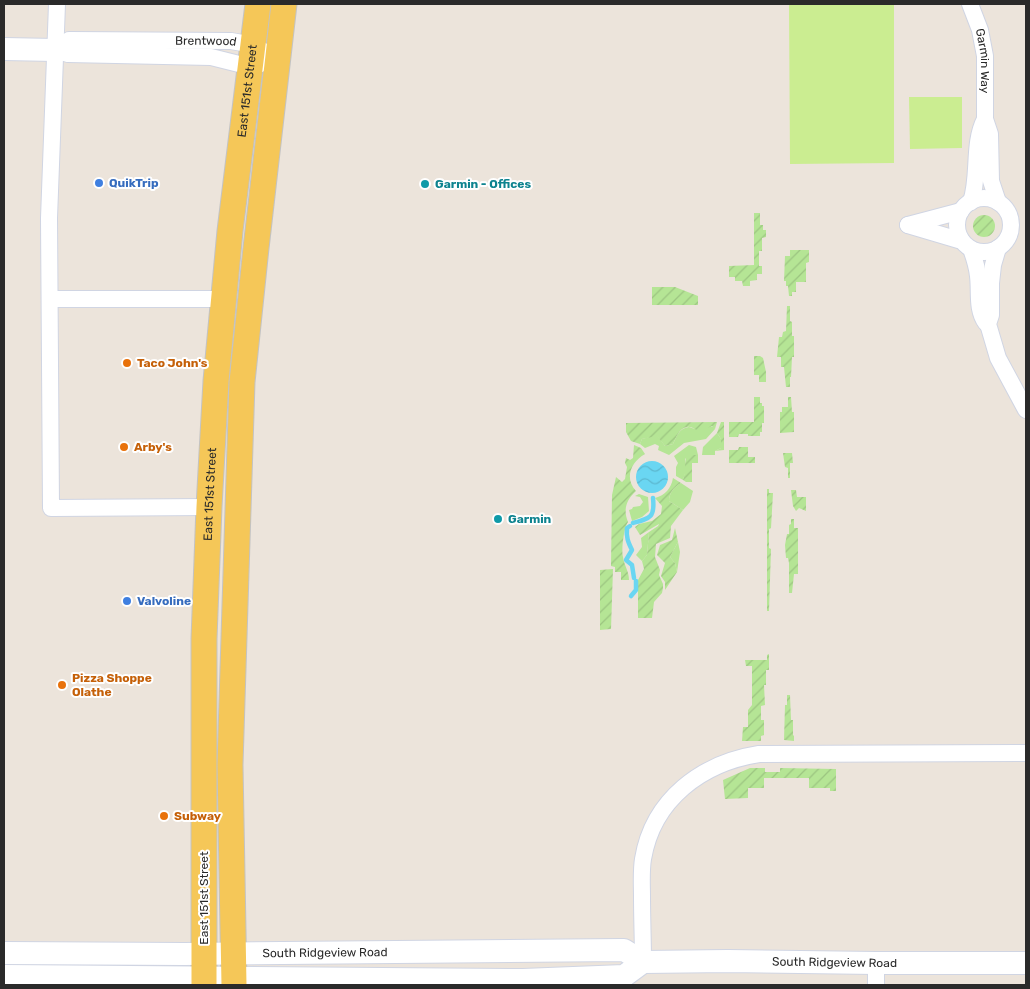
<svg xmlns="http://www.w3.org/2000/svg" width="1030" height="989" viewBox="0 0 1030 989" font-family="Rubik,sans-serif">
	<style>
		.grass { fill: #b5e595 }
		.garden { fill: url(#garden-furrows) }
		.pitch { fill: #cbed91 }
		.water { fill: url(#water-waves) }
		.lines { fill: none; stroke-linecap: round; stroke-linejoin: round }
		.stream { stroke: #6ad6f2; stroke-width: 4.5 }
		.street-casing { stroke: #d0d5e3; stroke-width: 18 }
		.secondary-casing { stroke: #d0d5e3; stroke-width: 24 }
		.primary-casing { stroke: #c3c3c3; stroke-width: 27 }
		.street { stroke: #fff; stroke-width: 16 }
		.secondary { stroke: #fff; stroke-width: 22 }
		.primary { stroke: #f5c758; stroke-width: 25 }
		.shop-dot { fill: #3f7fe0; stroke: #fff; stroke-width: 2 }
		.culture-dot { fill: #0f9aa8; stroke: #fff; stroke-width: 2 }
		.food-dot { fill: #e8710a; stroke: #fff; stroke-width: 2 }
		.labels { text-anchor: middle; stroke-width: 4; stroke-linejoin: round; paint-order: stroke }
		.street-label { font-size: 12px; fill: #2a2a2a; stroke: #fff }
		.shop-label { font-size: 12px; font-weight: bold; fill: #366cbe; stroke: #fff; text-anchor: start }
		.culture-label { font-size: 12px; font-weight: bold; fill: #0d838f; stroke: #fff; text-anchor: start }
		.food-label { font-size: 12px; font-weight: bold; fill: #c56008; stroke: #fff; text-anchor: start }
	</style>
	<defs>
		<pattern id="garden-furrows" width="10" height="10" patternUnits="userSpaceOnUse" patternTransform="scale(1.25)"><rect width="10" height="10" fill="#b5e595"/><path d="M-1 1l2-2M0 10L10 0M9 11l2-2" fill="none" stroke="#9cc581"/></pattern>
		<pattern id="water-waves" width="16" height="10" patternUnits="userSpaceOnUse" patternTransform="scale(1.25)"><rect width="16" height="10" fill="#6ad6f2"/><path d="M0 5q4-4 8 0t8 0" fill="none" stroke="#5cb8d0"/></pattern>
	</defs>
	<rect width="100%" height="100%" fill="#ece4db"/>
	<!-- grass -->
	<g class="grass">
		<path d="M709,426L714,427L715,429L706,439L684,443L669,455L658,450L659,446L655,444L645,448L640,444L642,439L657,435L665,446L673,444C677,436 679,428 689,427C697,430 701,431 709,426Z"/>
		<path d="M717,433L721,439V448L715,451V455H702L703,447Z"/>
		<path d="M689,445L696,447L698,455H690L685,459L686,470L683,480L676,476V467L678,463L674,456Z"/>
		<path d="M681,483L693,491L690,502L683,510L669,501C669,493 674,487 681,483Z"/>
		<path d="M639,494L648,497L649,511L642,517L632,521L629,510L632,509L633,507L640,506L643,502L640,497L635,496Z"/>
		<path d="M649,532L647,555L642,561L636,555L642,547L641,538Z"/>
		<path d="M678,542L680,552L677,572L675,563L670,557Z"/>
	</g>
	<!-- garden -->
	<g class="garden">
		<path d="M754,213H760V225H763V230H766V237L762,238V251H759V266H762V274H757V280L750,281V286H743L742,281H735V277H729V266L754,265Z"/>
		<circle cx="984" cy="226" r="11"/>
		<path d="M790,250H809V262L806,263V282H796V292H792V296H789L788,286H786V281H784L785,256H790Z"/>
		<path d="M652,287H675L698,296V305H652Z"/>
		<path d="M787,306H790V321L792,322V336H794V357H792L791,377H790V387H786L784,367H781V357H777L779,337H782L783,332L786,331Z"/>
		<path d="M754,356H760L763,358L766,372V382H759V375H754Z"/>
		<path d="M754,397H760V403H762V406H764V423H762V432H760V436H748V434H739L738,437H729V422H754Z"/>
		<path d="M788,397H791L792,412H794V432L780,433V412H782V407H788Z"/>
		<path d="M717,422L715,429L712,426L700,431C695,430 691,426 687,427C679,428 676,438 673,444L665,446L657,436L642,439L640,444L631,441L626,432V423Z"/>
		<path d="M721,422H724V450L715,451L721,448V439L717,433Z"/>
		<path d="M634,445L641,448L645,454C631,462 624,478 636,491C626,500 623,510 628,522C624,527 621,550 623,557C624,565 629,571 629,580H621V572H615V567L611,566L612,495L616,477L622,482L625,479L627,467L625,463L626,458L630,460L633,458Z"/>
		<path d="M739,447H748V457H755V463H729V450H738Z"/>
		<path d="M783,453H792L793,463H790V478H788V468L785,467Z"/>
		<path d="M687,455H698V463H692V482H686L683,480C686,472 684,460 687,455Z"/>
		<path d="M673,478L681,483C674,487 669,493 669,501L683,510L671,526L670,538L656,544L655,557L660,570L659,575L663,584V588L662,593L654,602L652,618H638V580L644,569L642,561L647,555L649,532L658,526L659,524L640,535L635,527L639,524L652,521L661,514L662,506L655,498C665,495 671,489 673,478Z"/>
		<path d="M767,489H769V493H773L771,528L769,529V548L771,549L769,611H767Z"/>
		<path d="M791,490H796L797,497H806V511L799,508L796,511L793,506Z"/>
		<path d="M791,519H794V528H798V574H794L792,593H789V563L788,558H786L785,545L787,534H789V525L791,524Z"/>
		<path d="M675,528L678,542L670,557L675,563L677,572L665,590V582L661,576L665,563L657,555L660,545L672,540Z"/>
		<path d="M613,569L611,629L600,630V570Z"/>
		<path d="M769,654V670H766V685H764L765,705L761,706V720H764V735L761,736V741H742L743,727H748V710L752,705V666H746L745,660H767V655Z"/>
		<path d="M787,695H790L791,720H793V735L794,736V741L784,740L785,705H787Z"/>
		<path d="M750,768H765V772H780V768L836,769V791H830V788H809V778H764V788H748V798L725,799L723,780Z"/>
	</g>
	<!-- pitch -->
	<g class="pitch">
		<path d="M789,4H894V163L790,164Z"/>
		<path d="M909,97H962V148L910,149Z"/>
	</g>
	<!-- water -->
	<circle class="water" cx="652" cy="477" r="16"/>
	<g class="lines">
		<!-- stream -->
		<g class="stream">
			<path d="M633,523C651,518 655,517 653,498"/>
			<path d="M630,526L627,528C626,537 628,542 632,550L626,560L632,565L634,578"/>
			<path d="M631,596L636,590V581"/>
		</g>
		<!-- street casing -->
		<g class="street-casing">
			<g id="street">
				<path d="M57,4L49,218L51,508L209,507"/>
				<path id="s1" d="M970,4L980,30L985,56V119L990,134L991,181L998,202"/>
				<path id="s2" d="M55,50L69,40L231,41L254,45L278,61"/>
				<path d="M55,50L68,54L211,57L251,67L259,65"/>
				<circle cx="984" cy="225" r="27"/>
				<path d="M971,202C980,175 972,144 985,119"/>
				<path d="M908,225L962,241"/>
				<path d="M908,225L961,211"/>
				<path d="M998,248L993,265L991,283V315L988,324L998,358L1026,410"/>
				<path d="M971,249C974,257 977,267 978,276C980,291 976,310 986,323"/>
				<path d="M50,299H224"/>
				<path d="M643,962C643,941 642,919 642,897C642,885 641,871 643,859C653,799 702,763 759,754L1026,753"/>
				<path d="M876,963V985"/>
			</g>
		</g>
		<!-- secondary casing -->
		<g class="secondary-casing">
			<g id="secondary">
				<path d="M4,49L55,50"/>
				<path id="s3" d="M4,953L184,954L624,950L643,962L728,961L876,963H1026"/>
				<path d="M4,976L523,980L624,976L643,962"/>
			</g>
		</g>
		<!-- primary casing -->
		<g class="primary-casing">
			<g id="primary">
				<path id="s4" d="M204,985V639L209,507L216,381L230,231L258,4"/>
				<path d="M234,985L230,765L242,382L256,248L284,4"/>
			</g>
		</g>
		<!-- street -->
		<use href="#street" class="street"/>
		<!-- secondary -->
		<use href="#secondary" class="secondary"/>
		<!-- primary -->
		<use href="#primary" class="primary"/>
	</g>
	<!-- markers -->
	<g class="shop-dot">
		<circle cx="99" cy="183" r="5"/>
		<circle cx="127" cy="601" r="5"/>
	</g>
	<g class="culture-dot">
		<circle cx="425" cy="184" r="5"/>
		<circle cx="498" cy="519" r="5"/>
	</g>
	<g class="food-dot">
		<circle cx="127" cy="363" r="5"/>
		<circle cx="124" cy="447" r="5"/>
		<circle cx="62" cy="685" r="5"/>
		<circle cx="164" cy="816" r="5"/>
	</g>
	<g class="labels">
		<!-- street labels -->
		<g class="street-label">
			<text dy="4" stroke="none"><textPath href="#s2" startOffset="154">Brentwood</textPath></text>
			<text dy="4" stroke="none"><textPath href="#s1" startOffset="59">Garmin Way</textPath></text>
			<text dy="4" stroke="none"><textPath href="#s4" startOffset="896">East 151st Street</textPath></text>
			<text dy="4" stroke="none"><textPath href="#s4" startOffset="491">East 151st Street</textPath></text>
			<text transform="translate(204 898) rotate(-90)" y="4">East 151st Street</text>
			<text dy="4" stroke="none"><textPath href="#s3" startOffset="321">South Ridgeview Road</textPath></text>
			<text dy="4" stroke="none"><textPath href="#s3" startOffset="834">South Ridgeview Road</textPath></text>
		</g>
		<!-- shop labels -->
		<g class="shop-label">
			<text x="109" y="187">QuikTrip</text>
			<text x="137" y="605">Valvoline</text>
		</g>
		<!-- culture labels -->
		<g class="culture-label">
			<text x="435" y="188">Garmin - Offices</text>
			<text x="508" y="523">Garmin</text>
		</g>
		<!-- food labels -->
		<g class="food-label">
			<text x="137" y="367">Taco John's</text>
			<text x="134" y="451">Arby's</text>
			<text x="72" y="682">Pizza Shoppe<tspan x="72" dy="14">Olathe</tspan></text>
			<text x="174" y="820">Subway</text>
		</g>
	</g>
	<!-- border -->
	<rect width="1030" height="989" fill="none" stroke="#2a2a2a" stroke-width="10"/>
</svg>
